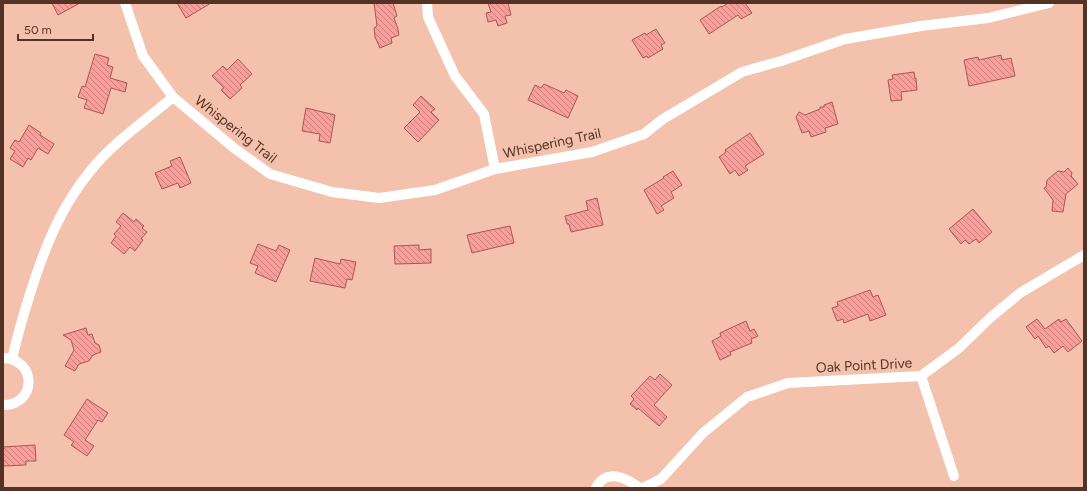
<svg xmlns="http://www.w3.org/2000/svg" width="1087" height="491" viewBox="0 0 1087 491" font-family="Figtree,sans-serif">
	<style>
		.building { fill: url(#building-back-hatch); stroke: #aa5755 }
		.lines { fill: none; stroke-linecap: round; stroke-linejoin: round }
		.minor { stroke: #fff; stroke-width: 10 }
		.labels { text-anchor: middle; stroke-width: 3; stroke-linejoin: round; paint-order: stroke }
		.street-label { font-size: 14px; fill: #543224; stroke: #f4c1ac }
	</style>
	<defs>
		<pattern id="building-back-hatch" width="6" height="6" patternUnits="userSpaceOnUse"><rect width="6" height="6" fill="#f99e9a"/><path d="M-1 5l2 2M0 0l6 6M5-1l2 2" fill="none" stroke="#cc817d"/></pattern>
	</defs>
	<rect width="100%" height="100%" fill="#f4c1ac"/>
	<!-- building -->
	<g class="building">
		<path d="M52,3H80L58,15Z"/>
		<path d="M177,3H211L186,18Z"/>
		<path d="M374,3H393L397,16L394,18L398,29L399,35L391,38L392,43L380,48L375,37L374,28L377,26Z"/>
		<path d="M488,3H508L511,15L505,16L507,23L498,26L496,20L488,22L486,13L491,12Z"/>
		<path d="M728,3H745L752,13L741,19L738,15L709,34L700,20L721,6L722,7Z"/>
		<path d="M656,29L665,43L661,45L663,49L648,58L647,56L643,58L632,40L645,33L646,35Z"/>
		<path d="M95,54L109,58L107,65L113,67L110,78L127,83L125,92L111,88L103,114L84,108L87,100L78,97L82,86L85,87Z"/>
		<path d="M1001,55L1002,60L1011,58L1015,76L969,86L964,60L978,57L979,60Z"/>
		<path d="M238,59L252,74L240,85L242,88L230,99L221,90L224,88L212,76L223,66L227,70Z"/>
		<path d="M914,72L915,79L916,78L917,90L901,92L902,100L891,101L888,80L893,79L892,75Z"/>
		<path d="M544,84L564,93L566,90L578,96L568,118L528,100L535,85L541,88Z"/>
		<path d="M421,96L435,109L431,112L439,120L418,142L404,128L420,112L413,105Z"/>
		<path d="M832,102L838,124L825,128L826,132L811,137L809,131L802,133L796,117L799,112L805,115L820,109V107H824V105Z"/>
		<path d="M306,108L335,115L330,143L319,141L320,134L302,131Z"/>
		<path d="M29,125L41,133L40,135L54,144L48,154L38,148L31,160L28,158L23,167L10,159L15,151L10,148L15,140L19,142Z"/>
		<path d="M750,133L764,154L745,166L748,170L739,176L735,170L730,174L719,157L726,152L725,150Z"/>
		<path d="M180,157L191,183L180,188L178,183L162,189L155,173L172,166L170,161Z"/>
		<path d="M1068,168L1072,173L1071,176L1078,184L1066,194L1063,212L1052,211L1053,200L1044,188L1046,187L1047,180L1058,171L1064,172Z"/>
		<path d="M673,171L682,185L671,192L674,198L661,206L664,210L657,214L644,190L664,178L663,177Z"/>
		<path d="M597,198L603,225L571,232L569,224H567L565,216L588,210L586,201Z"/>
		<path d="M973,209L992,232L979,243L976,239L969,244L965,240L961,244L949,229Z"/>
		<path d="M123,213L134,222L136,219L144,226L142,228L147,232L141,239L143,240L135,251L130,247L124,254L111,243L116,236L114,234L121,226L116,222Z"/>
		<path d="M510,226L514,243L472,253L467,235Z"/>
		<path d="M258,244L276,251L279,245L290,250L276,282L255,273L258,266L250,263Z"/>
		<path d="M419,245V250L431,249V263L395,264L394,246Z"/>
		<path d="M315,258L340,264L341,259L356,262L352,280L347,279L345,288L310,281Z"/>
		<path d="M870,290L873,297L878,295L886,315L870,321L868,314L844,323L843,319L837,321L832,308L838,306L837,302Z"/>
		<path d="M1037,319L1045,329L1059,319L1061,322L1066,319L1082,341L1068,352L1063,346L1054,353L1049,346L1046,348L1038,336L1035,339L1026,327Z"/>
		<path d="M746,321L750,331L754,329L758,336L751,339L752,343L730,352L731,355L720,360L712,341L721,336L720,333Z"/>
		<path d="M86,328L88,335L92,334L95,343L99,345L101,352L93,355L89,361L79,364L75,371L65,366L74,350L71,340L63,335Z"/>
		<path d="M660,374L672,385L654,405L667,417L659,426L638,408L637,410L630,404L634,399L631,396L650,376L655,380Z"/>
		<path d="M87,399L108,413L102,422L98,420L85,440L94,446L87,456L71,445L74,442L64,435Z"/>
		<path d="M35,445L36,461H26V465L3,466V447Z"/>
	</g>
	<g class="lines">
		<!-- minor -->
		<g class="minor">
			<path d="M125,3L143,56L173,97L234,148L270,174L332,192L379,198L435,190L495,169L592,152L644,134L663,119L742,72L781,61L845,39L921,26L988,18L1049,3"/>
			<path d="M427,3L428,17L455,76L484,114L495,169"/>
			<path d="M3,358C38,359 36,406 3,405"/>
			<path d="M12,359C17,337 23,316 30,294C44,249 61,206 91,170C114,142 146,120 173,97"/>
			<path d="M921,376L954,476"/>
			<path d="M596,488C597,484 599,483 601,481C613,470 630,481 640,488"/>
			<path d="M643,488L661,479L703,433L747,397L788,383L921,376L959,348L991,317L1020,293L1084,255"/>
		</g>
	</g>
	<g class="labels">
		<!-- street labels -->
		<g class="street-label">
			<text transform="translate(236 129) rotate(38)" y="5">Whispering Trail</text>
			<text transform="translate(552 143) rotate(-12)" y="5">Whispering Trail</text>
			<text transform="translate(864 365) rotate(-3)" y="5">Oak Point Drive</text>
		</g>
	</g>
	<!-- border -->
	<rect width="1087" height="491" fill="none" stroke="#543224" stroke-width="8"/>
	<!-- scale -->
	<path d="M18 34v6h75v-6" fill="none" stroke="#543224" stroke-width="2"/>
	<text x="24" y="34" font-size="12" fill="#543224" stroke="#f4c1ac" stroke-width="3" paint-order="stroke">50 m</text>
</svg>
